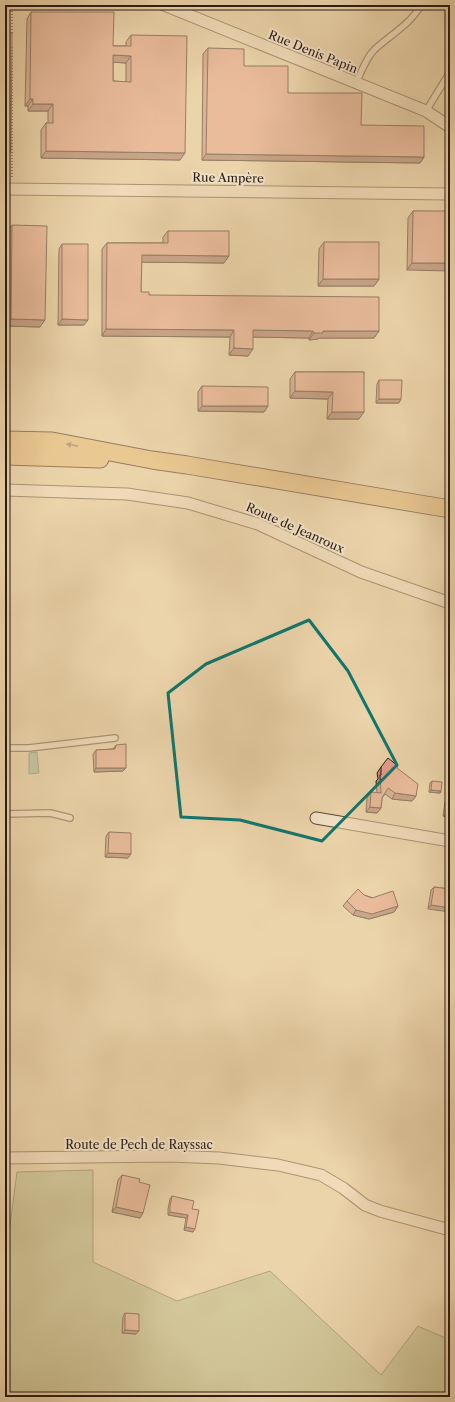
<svg xmlns="http://www.w3.org/2000/svg" width="455" height="1402" viewBox="0 0 455 1402" font-family="'Libre Caslon Text',serif">
	<style>
		.green { fill: #b6bd8a; stroke: #706c4e }
		.water { fill: #9ab9a3; stroke: #6d7a69 }
		.lines { fill: none; stroke-linecap: round; stroke-linejoin: round }
		.service-casing { stroke: #5a4938; stroke-width: 8 }
		.minor-casing { stroke: #5a4938; stroke-width: 13 }
		.primary-casing { stroke: #291b12; stroke-width: 19 }
		.path { stroke: #291b12; stroke-width: 2; stroke-dasharray: 1 2; stroke-linecap: butt }
		.service { stroke: #f3e3c8; stroke-width: 5.5 }
		.minor { stroke: #f3e3c8; stroke-width: 11 }
		.primary { stroke: #e6ba75; stroke-width: 17 }
		.wall { fill: #c68979; stroke: #291b12; fill-rule: evenodd }
		.shaded-wall { fill: #a16f63; stroke: #291b12 }
		.building { fill: #e69f8d; stroke: #291b12; fill-rule: evenodd }
		.oneway { fill: #886a44 }
		.marked { fill: none; stroke: #0f766e; stroke-width: 3; stroke-linejoin: round }
		.labels { text-anchor: middle; stroke-width: 4; stroke-linejoin: round; paint-order: stroke }
		.street-label { font-size: 12px; fill: #291b12; stroke: #f3e3c8 }
	</style>
	<rect width="100%" height="100%" fill="#ecd4aa"/>
	<filter id="stains"><feTurbulence type="fractalNoise" baseFrequency=".005" numOctaves="4"/><feColorMatrix values="0 0 0 0 .2 0 0 0 0 .09 0 0 0 0 .02 0 0 0 .5 -.17"/></filter>
	<radialGradient id="worn" r=".72"><stop offset=".6" stop-color="#630" stop-opacity="0"/><stop offset="1" stop-color="#630" stop-opacity=".3"/></radialGradient>
	<!-- green -->
	<path class="green" d="M93,1170V1262L177,1301L270,1271L381,1375L418,1326L450,1340V1397H5V1263L17,1172Z"/>
	<!-- water -->
	<path class="water" d="M37,752L39,773L29,774V753Z"/>
	<g class="lines">
		<!-- service casing -->
		<g class="service-casing">
			<g id="service">
				<path d="M356,83C361,73 366,58 374,50C389,36 411,24 421,5"/>
				<path d="M426,111L450,72"/>
				<path d="M5,748H29L115,738"/>
				<path d="M5,814L50,813L70,818"/>
			</g>
		</g>
		<!-- minor casing -->
		<g class="minor-casing">
			<g id="minor">
				<path d="M164,5L426,111L450,127"/>
				<path d="M5,189L450,194"/>
				<path d="M5,490L127,494L188,503L258,524L361,572L450,603"/>
				<path d="M316,818L450,841"/>
				<path d="M5,1158L170,1156L219,1158L278,1165L321,1175L343,1188L365,1205L380,1211L450,1230"/>
			</g>
		</g>
		<!-- primary casing -->
		<g class="primary-casing">
			<g id="primary">
				<path d="M5,440L52,441L152,460L187,465L450,509"/>
				<path d="M5,456L100,459"/>
			</g>
		</g>
		<!-- path -->
		<g class="path">
			<path d="M12,5V34"/>
			<path d="M12,47V178"/>
		</g>
		<!-- service -->
		<use href="#service" class="service"/>
		<!-- minor -->
		<use href="#minor" class="minor"/>
		<!-- primary -->
		<use href="#primary" class="primary"/>
	</g>
	<!-- wall -->
	<g class="wall">
		<path d="M31,12L113,46H126V42L131,35L180,160L41,158V130L46,123H48V111H28V106H25L27,19ZM113,62L126,63V82L113,81Z"/>
		<path d="M208,48L244,66L288,93L361,125L424,157L420,163L202,160L203,54Z"/>
		<path d="M413,211L450,212L407,270L408,218Z"/>
		<path d="M12,225L40,327L6,326L7,232Z"/>
		<path d="M168,231L224,263L141,262V292L149,295L379,331L374,338H319L318,339L309,340V338L253,337L248,356L229,355L230,337L102,336V249L107,243H163V237Z"/>
		<path d="M324,242L379,279L374,286H318L319,249Z"/>
		<path d="M62,244L84,325H58L59,249Z"/>
		<path d="M295,372H364L359,419H327L328,399L290,398V379Z"/>
		<path d="M379,380L399,403H376L377,384Z"/>
		<path d="M202,386L268,406L264,412L198,411V392Z"/>
		<path d="M116,745L126,768L123,771L94,772L93,754L96,750L113,749Z"/>
		<path d="M381,767L397,768L416,796L412,801L392,799L385,794L382,798L381,808L377,813L366,812L367,798L371,792L377,793L376,781L378,779L377,773Z"/>
		<path d="M432,781L441,791L440,793L429,792L430,783Z"/>
		<path d="M448,799L450,817L443,816L445,802Z"/>
		<path d="M109,832L128,858L105,857L106,836Z"/>
		<path d="M434,887L450,889L428,909L431,890Z"/>
		<path d="M364,895L398,906L394,912L369,919L353,915L343,906L347,901Z"/>
		<path d="M122,1175L139,1182L140,1218L112,1212L118,1180Z"/>
		<path d="M172,1196L192,1209L193,1232L184,1230L186,1218L168,1215V1209L170,1199Z"/>
		<path d="M125,1313L136,1334L122,1333L123,1317Z"/>
	</g>
	<!-- shaded-wall -->
	<g class="shaded-wall">
		<path d="M113,55L131,56L126,63L108,62Z"/>
		<path d="M30,99H33L28,106H25Z"/>
		<path d="M33,104H53L48,111H28Z"/>
		<path d="M5,151H11L6,158H5Z"/>
		<path d="M46,151L185,153L180,160L41,158Z"/>
		<path d="M206,154L424,157L420,163L202,160Z"/>
		<path d="M142,255L229,256L224,263L137,262Z"/>
		<path d="M412,263H450V271L407,270Z"/>
		<path d="M323,279H379L374,286H318Z"/>
		<path d="M11,319L45,320L40,327L6,326Z"/>
		<path d="M62,319L88,320L84,325H58Z"/>
		<path d="M106,329L234,330L230,337L102,336Z"/>
		<path d="M253,330L313,331L309,338L248,337Z"/>
		<path d="M323,331H379L374,338H319L318,339L309,340L314,333Z"/>
		<path d="M234,348L253,349L248,356L229,355Z"/>
		<path d="M295,391L333,392L328,399L290,398Z"/>
		<path d="M379,399H401L399,403H376Z"/>
		<path d="M202,406H268L264,412L198,411Z"/>
		<path d="M332,412H364L359,419H327Z"/>
		<path d="M96,768H126L123,771L94,772Z"/>
		<path d="M431,790L441,791L440,793L429,792Z"/>
		<path d="M395,793L416,796L412,801L392,799Z"/>
		<path d="M370,807L381,808L377,813L366,812Z"/>
		<path d="M446,813H450V817L443,816Z"/>
		<path d="M108,853L131,854L128,858L105,857Z"/>
		<path d="M431,905L450,908V912L428,909Z"/>
		<path d="M398,906L394,912L369,919L353,915L356,910Z"/>
		<path d="M116,1207L143,1213L140,1218L112,1212Z"/>
		<path d="M170,1212L188,1215L186,1218L168,1215Z"/>
		<path d="M186,1227L195,1229L193,1232L184,1230Z"/>
		<path d="M125,1330L139,1331L136,1334L122,1333Z"/>
	</g>
	<!-- building -->
	<g class="building">
		<path d="M31,12H114L113,46H131V35L187,36L185,153L46,151V123H53V104H33V99H30ZM113,55L131,56V82L113,81Z"/>
		<path d="M5,33H12L11,151H5Z"/>
		<path d="M208,48L244,49V66H288V93H362L361,125L424,126V157L206,154Z"/>
		<path d="M413,211H445L450,212V263H412Z"/>
		<path d="M12,225L47,226L45,320L11,319Z"/>
		<path d="M168,231H229V256L142,255L141,292H149V295L379,297V331H323V333H314L313,331L253,330V349L234,348V330L106,329L107,243H168Z"/>
		<path d="M324,242H379V279H323Z"/>
		<path d="M62,244H88V320L62,319Z"/>
		<path d="M295,372H364V412H332L333,392L295,391Z"/>
		<path d="M379,380H402L401,399H379Z"/>
		<path d="M202,386L268,387V406H202Z"/>
		<path d="M126,744V768H96V750L115,749L116,745Z"/>
		<path d="M388,758L398,766L397,768L418,784L416,796L395,793L388,788L382,798L381,808L370,807L371,792L381,793L380,775H381V767Z"/>
		<path d="M432,781L442,782L441,791L431,790Z"/>
		<path d="M448,799H450V813H446Z"/>
		<path d="M109,832L131,833V854L108,853Z"/>
		<path d="M434,887L450,889V908L431,905Z"/>
		<path d="M358,889L364,895L372,898L393,891L398,906L372,914L356,910L347,901Z"/>
		<path d="M122,1175L140,1179L139,1182L150,1185L143,1213L116,1207Z"/>
		<path d="M172,1196L194,1201L192,1209L199,1210L195,1229L186,1227L188,1215L170,1212V1206Z"/>
		<path d="M125,1313L139,1314V1331L125,1330Z"/>
	</g>
	<!-- one-way arrows -->
	<defs><path id="oneway-solid" d="M-6-.8H1V-3.2L6.5 0L1 3.2V.8H-6Z"/></defs>
	<use class="oneway" href="#oneway-solid" transform="translate(72 445) rotate(-169)"/>
	<!-- marked area -->
	<path d="M0 0H455V1402H0ZM309,620L348,671L397,765L322,841L240,820L181,817L168,693L206,664Z" fill="#ecd4aa" fill-opacity=".55" fill-rule="evenodd"/>
	<path class="marked" d="M309,620L348,671L397,765L322,841L240,820L181,817L168,693L206,664Z"/>
	<g class="labels">
		<!-- street labels -->
		<g class="street-label">
			<text transform="translate(313 52) rotate(22)" y="4">Rue Denis Papin</text>
			<text transform="translate(228 178) rotate(1)" y="4">Rue Ampère</text>
			<text transform="translate(295 528) rotate(24)" y="4">Route de Jeanroux</text>
			<text x="139" y="1149">Route de Pech de Rayssac</text>
		</g>
	</g>
	<!-- margin -->
	<rect width="455" height="1402" fill="none" stroke="#ecd4aa" stroke-width="20"/>
	<rect x="6" y="6" width="443" height="1390" fill="none" stroke="#291b12" stroke-width="2"/>
	<rect x="10" y="10" width="435" height="1382" fill="none" stroke="#291b12"/>
	<rect width="100%" height="100%" filter="url(#stains)"/>
	<rect width="100%" height="100%" fill="url(#worn)"/>
</svg>
